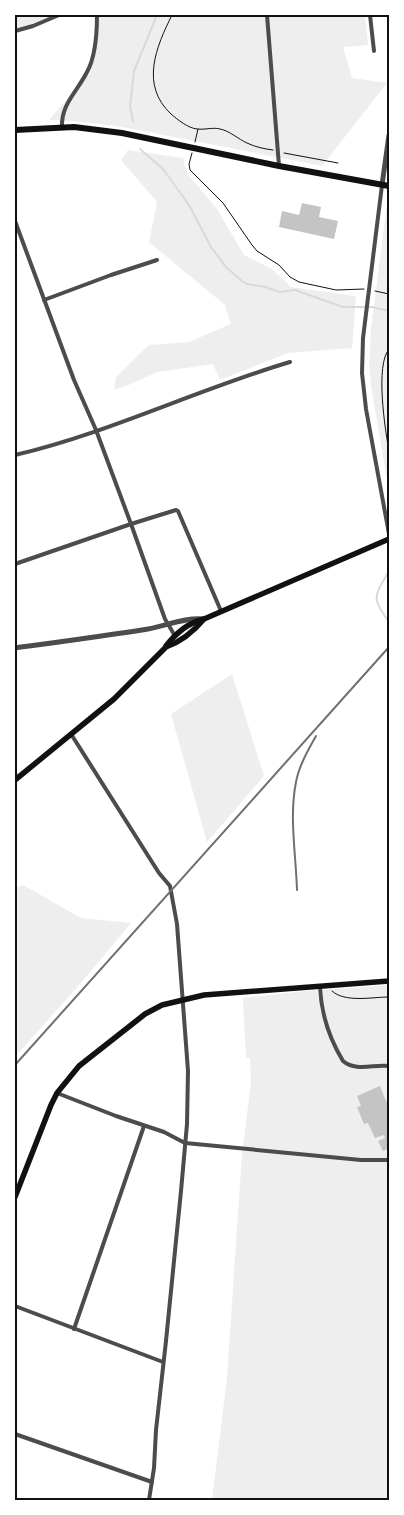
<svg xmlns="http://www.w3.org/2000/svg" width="404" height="1515" viewBox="0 0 404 1515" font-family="'Exo 2',sans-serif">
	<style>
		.green { fill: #eee }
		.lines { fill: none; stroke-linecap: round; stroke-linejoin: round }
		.stream { stroke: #d9d9d9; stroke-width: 2 }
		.building { fill: #c4c4c4 }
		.path { stroke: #111; stroke-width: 1 }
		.minor { stroke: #4c4c4c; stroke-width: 4 }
		.tertiary { stroke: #4c4c4c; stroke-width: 5 }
		.secondary { stroke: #111; stroke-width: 5.5 }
		.primary { stroke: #111; stroke-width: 6 }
		.rail { stroke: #707070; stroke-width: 2 }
		.neatline { fill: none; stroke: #111; stroke-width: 2 }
	</style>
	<rect width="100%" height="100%" fill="#fff"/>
	<!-- green -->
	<g class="green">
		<path d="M15,15H55L31,25L15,29Z"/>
		<path d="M99,15H365L368,45L343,47L352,78L387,83L322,166L117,126L74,121L49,120L89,74C97,56 98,35 99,15Z"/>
		<path d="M128,150L183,158L187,173L217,209L244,255L272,269L291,287L356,296L352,348L288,353L220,380L213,364L157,372L131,384L114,390L116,377L149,345L189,342L231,324L225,305L149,242L157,202L121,160Z"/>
		<path d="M389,199V491L371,386L369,364L371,329L387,203Z"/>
		<path d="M232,674L264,776L207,842L171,714Z"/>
		<path d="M23,885L81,918L131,923L79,985L15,1057V888Z"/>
		<path d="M389,985V1500H212L227,1378L242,1154L251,1082L250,1058H246L243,998L306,991Z"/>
	</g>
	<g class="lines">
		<!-- stream -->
		<g class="stream">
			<path d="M133,121L130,107L134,71L157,15"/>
			<path d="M140,149L163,169L189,205L211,247L226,267L242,281L247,284L266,287L279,292L295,290L343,307H372L389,311"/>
			<path d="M389,571C374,597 371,597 389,622"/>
		</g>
	</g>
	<!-- building -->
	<g class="building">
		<path d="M302,203L321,207L319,217L338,221L334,239L279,227L282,211L299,215Z"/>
		<path d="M380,1086L386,1101L389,1099V1148L383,1151L378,1141L385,1138L384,1135L375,1138L368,1123L364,1124L357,1107L361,1106L357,1096Z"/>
	</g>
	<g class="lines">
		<!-- path -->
		<g class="path">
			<path d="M172,15C156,47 140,85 171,114C178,120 188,128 197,129C205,130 213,127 220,129C230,131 238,139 247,143C255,147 265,149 273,150"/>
			<path d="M195,142L198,129"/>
			<path d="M192,153L189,164L190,170L223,203L252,245L257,251L279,265L290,277L299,282L336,290L364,289"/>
			<path d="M284,153L338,163"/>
			<path d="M375,291L389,294"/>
			<path d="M389,349C375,365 385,429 389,451"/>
			<path d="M332,991C345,1003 372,997 389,997"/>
		</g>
		<!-- minor -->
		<g class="minor">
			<path d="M267,15L279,166"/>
			<path d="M370,15L374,51"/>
			<path d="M15,31L33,26L59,15"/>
			<path d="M62,127C61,104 77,92 87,72C96,56 97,33 97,15"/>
			<path d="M382,185L363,338L362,373L366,409L389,534"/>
			<path d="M15,221L74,380L96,430L131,524L165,619L175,636"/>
			<path d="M44,300L111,275L157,260"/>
			<path d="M15,455C109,433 198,389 290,362"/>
			<path d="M15,564L131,524L176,510L178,511L221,611"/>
			<path d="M71,734L159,873L170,886L177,924L188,1071L187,1124L181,1191L166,1341L156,1430L154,1468L149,1500"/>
			<path d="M320,986C321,1013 329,1038 343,1061C356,1072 374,1064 389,1066"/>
			<path d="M57,1093L116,1116L164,1132L185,1143L361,1160H389"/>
			<path d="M15,1306L163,1362"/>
			<path d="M74,1329L144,1126"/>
			<path d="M15,1434L152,1482"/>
		</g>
		<!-- tertiary -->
		<g class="tertiary">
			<path d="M382,185L389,135"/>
			<path d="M15,648C59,642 104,636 148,629C165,626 187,617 203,619"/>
		</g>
		<!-- secondary -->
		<g class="secondary">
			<path d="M166,646C176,633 187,623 204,619"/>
			<path d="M15,780L114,699L166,647C180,642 194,631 204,619L389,539"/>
			<path d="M15,1197L51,1105L57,1093L79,1066L145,1014L162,1005L204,995L389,981"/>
		</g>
		<!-- primary -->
		<path class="primary" d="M15,130L74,127L122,133L279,166L389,186"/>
		<!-- rail -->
		<g class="rail">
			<path d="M297,890C296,855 289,817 296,782C299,766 308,750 316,736"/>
			<path d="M15,1065L389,647"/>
		</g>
	</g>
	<!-- border -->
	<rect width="404" height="1515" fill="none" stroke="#ffffff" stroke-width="32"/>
	<rect x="16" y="16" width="372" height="1483" class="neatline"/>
</svg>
